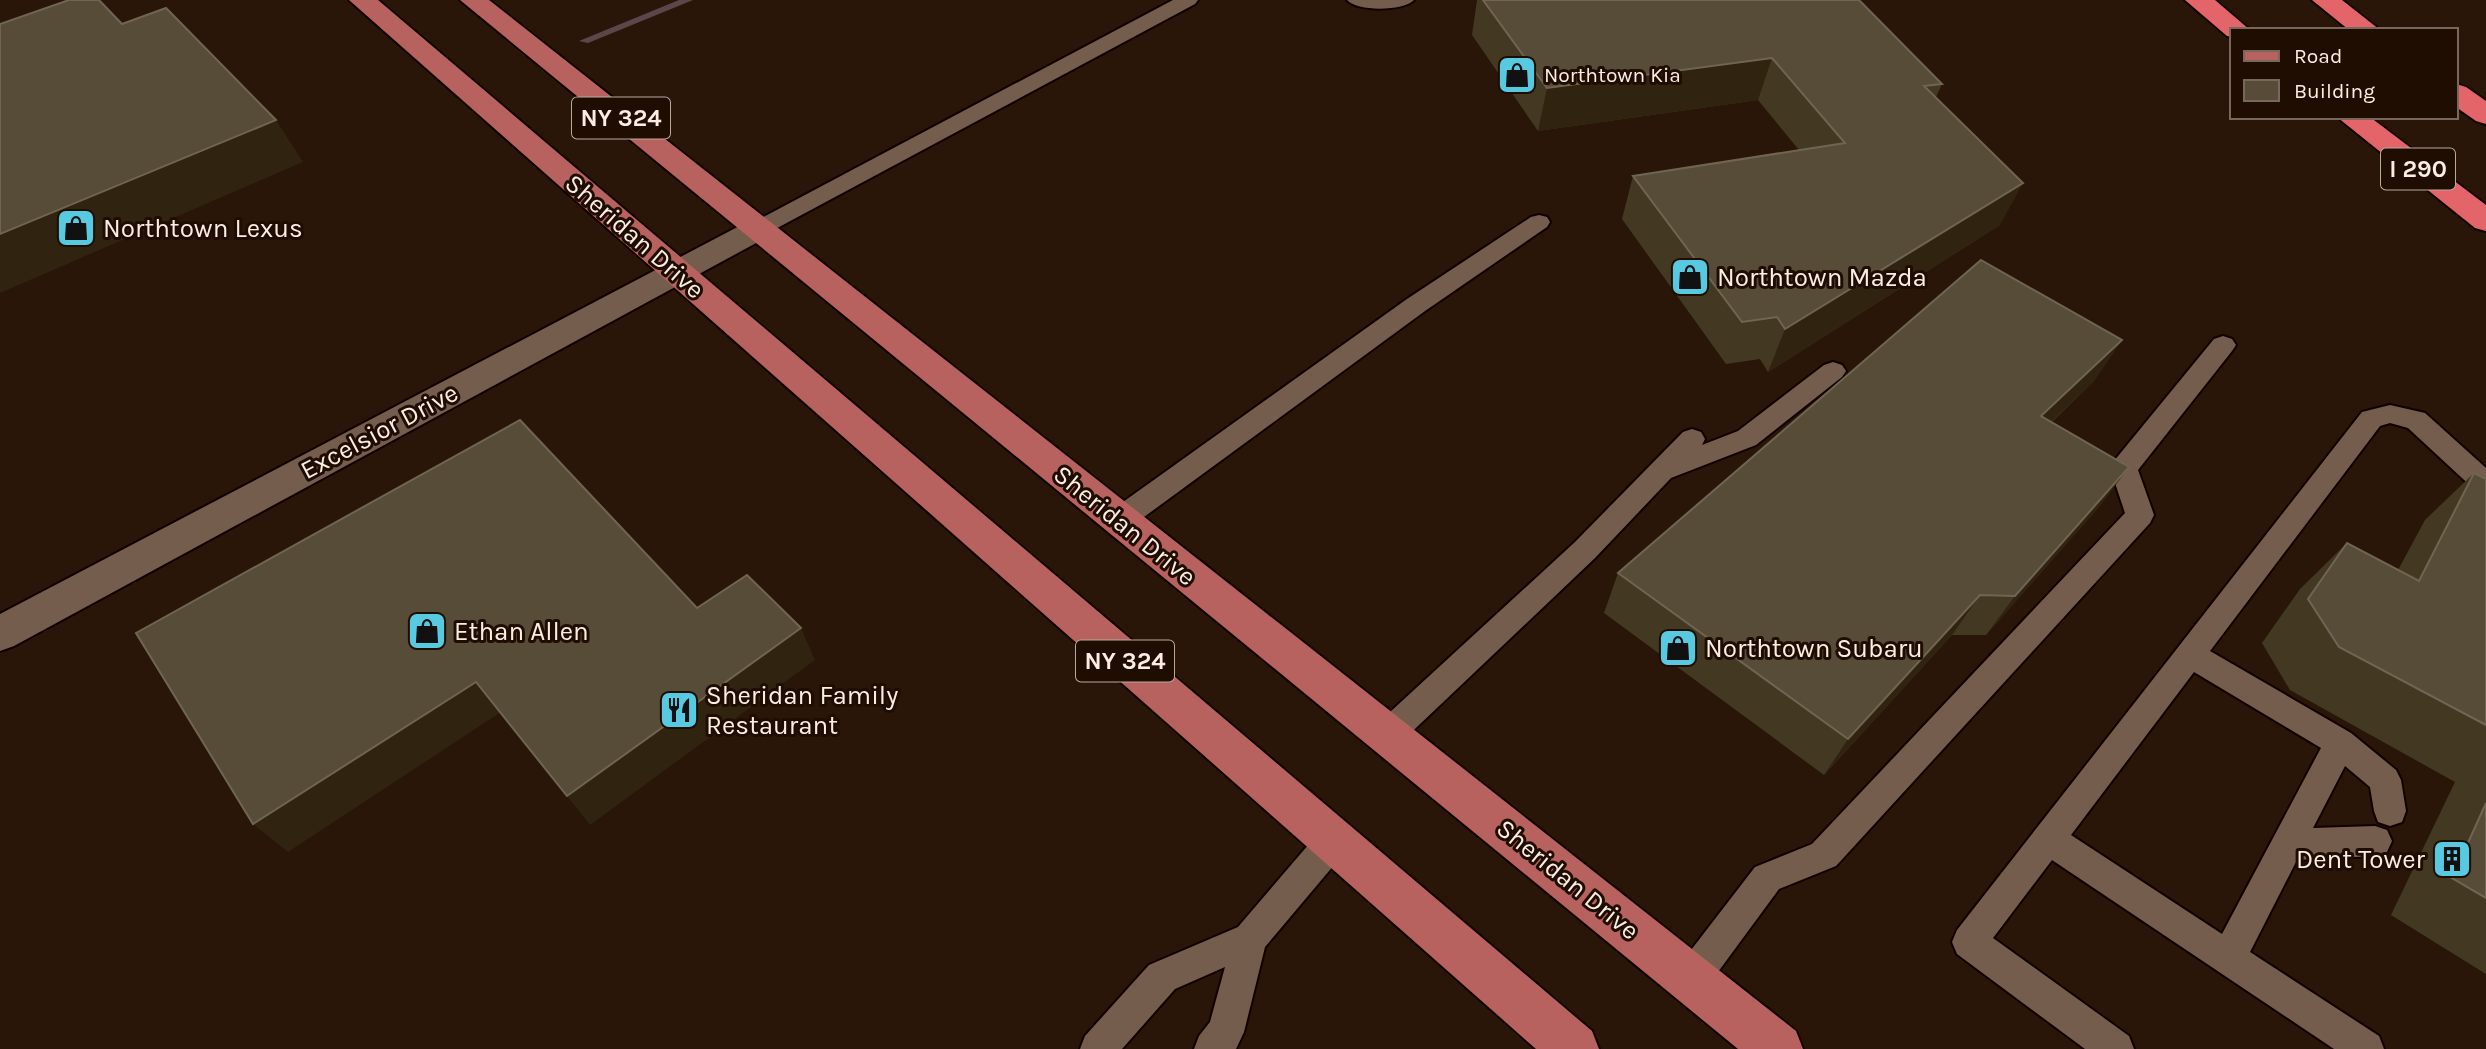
<svg xmlns="http://www.w3.org/2000/svg" width="2486" height="1049" viewBox="0 0 2486 1049" font-family="Karla,sans-serif">
	<style>
		.lines { fill: none; stroke-linecap: round; stroke-linejoin: round }
		.stream { fill: #5b474b; fill-rule: evenodd }
		.service-casing { stroke: #110200; stroke-width: 4 }
		.minor-casing { stroke: #110200; stroke-width: 4 }
		.primary-casing { stroke: #110200; stroke-width: 4 }
		.motorway-casing { stroke: #110200; stroke-width: 4 }
		.service { fill: #755d4e; fill-rule: evenodd }
		.minor { fill: #755d4e; fill-rule: evenodd }
		.primary { fill: #b7625e; fill-rule: evenodd }
		.motorway { fill: #e36569; fill-rule: evenodd }
		.wall { fill: #433923 }
		.shaded-wall { fill: #302310 }
		.building { fill: #574c37; stroke: #706552; stroke-width: 2 }
		.labels { text-anchor: middle; stroke-width: 6; stroke-linejoin: round; paint-order: stroke }
		.far-poi-label { font-size: 21px; fill: #fbede4; stroke: #1f0d02; text-anchor: start }
		.shield { fill: #1f0d02; stroke: #b9aaa0; stroke-width: 2 }
		.shield-label { font-size: 24px; font-weight: bold; fill: #fbede4 }
		.poi-label { font-size: 26px; fill: #fbede4; stroke: #1f0d02; text-anchor: start }
		.street-label { font-size: 26px; fill: #fbede4; stroke: #1f0d02 }
	</style>
	<rect width="100%" height="100%" fill="#291609"/>
	<g class="lines">
		<!-- stream -->
		<path class="stream" d="M679,0H693L588,43L579,41Z"/>
		<!-- service casing -->
		<g class="service-casing">
			<g id="service">
				<path d="M1173,0H1198L1195,4L766,234L758,236L750,234L746,229L750,224Z"/>
				<path d="M1347,0H1414C1404,11 1357,12 1347,0Z"/>
				<path d="M1539,215L1547,217L1550,222L1547,227L1425,311L1129,528L1119,531L1109,528L1105,520L1109,512L1407,299L1531,217Z"/>
				<path d="M2223,336L2232,339L2236,345L2232,351L2138,470L2154,515L2150,523L1836,866L1779,889L1704,991L1691,997L1678,991L1673,979L1678,967L1755,867L1812,844L2125,513L2110,468L2114,461L2214,339Z"/>
				<path d="M1833,362L1842,365L1846,371L1842,377L1756,445L1671,478L1595,558L1399,744L1388,748L1377,744L1372,734L1377,724L1575,542L1683,432L1692,429L1701,432L1705,439L1702,445L1738,431L1824,365Z"/>
				<path d="M2390,405L2425,413L2486,468V494L2476,491L2408,428L2390,423L2380,426L2210,651L2351,733L2396,770L2401,780L2406,811L2402,822L2390,826L2378,822L2374,811L2370,787L2345,766L2313,828L2375,826L2387,830L2392,841L2387,852L2375,856L2297,860L2250,952L2379,1036L2384,1049H2334L2052,860L1993,938L2129,1036L2134,1049H2085L1957,954L1952,942L1957,930L2362,412ZM2194,672L2321,748L2222,934L2071,835Z"/>
				<path d="M1333,826L1345,830L1350,841L1345,852L1265,947L1244,1032L1236,1049H1194L1199,1036L1210,1022L1225,967L1175,989L1122,1049H1080L1085,1036L1149,965L1238,927L1321,830Z"/>
			</g>
		</g>
		<!-- minor casing -->
		<g class="minor-casing">
			<path id="minor" d="M758,219L769,222L774,229L769,236L14,646L0,651V614L747,222Z"/>
		</g>
		<!-- primary casing -->
		<g class="primary-casing">
			<g id="primary">
				<path d="M349,0H378L1592,1031L1599,1049H1536Z"/>
				<path d="M460,0H489L1796,1031L1803,1049H1738Z"/>
			</g>
		</g>
		<!-- motorway casing -->
		<g class="motorway-casing">
			<g id="motorway">
				<path d="M2185,0H2215L2250,30H2232V37L2227,36Z"/>
				<path d="M2312,0H2342L2380,30H2349Z"/>
				<path d="M2456,84L2466,87L2486,101V124L2476,121L2456,107Z"/>
				<path d="M2337,117H2370L2486,205V231L2475,228Z"/>
			</g>
		</g>
		<!-- service -->
		<use href="#service" class="service"/>
		<!-- minor -->
		<use href="#minor" class="minor"/>
		<!-- primary -->
		<use href="#primary" class="primary"/>
		<!-- motorway -->
		<use href="#motorway" class="motorway"/>
	</g>
	<!-- wall -->
	<g class="wall">
		<path d="M1477,0H1859L1942,84L1936,97L2000,225L1768,372L1760,359L1726,364L1622,219L1633,176L1799,150L1758,100L1538,131L1472,35Z"/>
		<path d="M2122,340L2093,382L2052,422L2129,467L2098,508L1986,635H1952L1824,775L1604,613L1618,573Z"/>
		<path d="M2474,473L2486,479V974L2391,915L2455,782L2290,690L2262,643L2300,589L2347,543L2398,570L2425,520Z"/>
	</g>
	<!-- shaded-wall -->
	<g class="shaded-wall">
		<path d="M1772,58L1758,100L1538,131L1547,88Z"/>
		<path d="M276,120L303,162L0,293V234Z"/>
		<path d="M2023,183L2000,225L1768,372L1785,329Z"/>
		<path d="M2122,340L2093,382L2014,457L2041,416Z"/>
		<path d="M2129,467L2098,508L1986,635L2015,596Z"/>
		<path d="M1980,595L1952,635L1824,775L1848,739Z"/>
		<path d="M801,628L815,660L590,825L567,796Z"/>
		<path d="M476,682L501,712L288,852L253,824Z"/>
	</g>
	<!-- building -->
	<g class="building">
		<path d="M69,0H99L122,24L166,8L276,120L0,234V24Z"/>
		<path d="M1483,0H1859L1942,84L1924,86L2023,183L1785,329L1777,317L1742,322L1633,176L1845,143L1772,58L1547,88Z"/>
		<path d="M1981,260L2122,340L2041,416L2129,467L2015,596L1980,595L1848,739L1618,573Z"/>
		<path d="M520,420L697,608L747,575L801,628L567,796L476,682L253,824L136,633Z"/>
		<path d="M2474,473L2486,479V725L2339,647L2308,599L2347,543L2419,581Z"/>
		<path d="M2486,803V898L2452,878Z"/>
	</g>
	<!-- icons -->
	<defs>
		<g id="shop-square" transform="scale(2.0125)"><rect x="-9" y="-9" width="18" height="18" rx="4" fill="#57c9e1" stroke="#1f0d02"/><path d="M-5-2.5h2.3a2.7 3.5 0 0 1 5.4 0H5L5.5 6h-11ZM-1.5-2.5h3a1.5 2.3 0 0 0-3 0Z" fill="#111"/></g>
		<g id="restaurant-square" transform="scale(2.0125)"><rect x="-9" y="-9" width="18" height="18" rx="4" fill="#57c9e1" stroke="#1f0d02"/><path d="M-5-6h1v4h1v-4h1v4h1v-4h1v5L-1.5 .5V6h-2V.5L-5-1ZM5-6V6H3V1.5H1.5Q1.5-4 5-6Z" fill="#111"/></g>
		<g id="building-square" transform="scale(2.0125)"><rect x="-9" y="-9" width="18" height="18" rx="4" fill="#57c9e1" stroke="#1f0d02"/><path d="M-4-6H4V6H1V3H-1V6H-4ZM-2.5-4.3h1.7v1.8h-1.7ZM.8-4.3h1.7v1.8H.8ZM-2.5-1h1.7V.8h-1.7ZM.8-1h1.7V.8H.8Z" fill="#111"/></g>
	</defs>
	<g fill-rule="evenodd">
		<use href="#shop-square" x="1517" y="75"/>
		<use href="#shop-square" x="76" y="228"/>
		<use href="#shop-square" x="1690" y="277"/>
		<use href="#shop-square" x="427" y="631"/>
		<use href="#shop-square" x="1678" y="648"/>
		<use href="#restaurant-square" x="679" y="710"/>
		<use href="#building-square" x="2452" y="859"/>
	</g>
	<g class="labels">
		<!-- far-poi labels -->
		<g class="far-poi-label">
			<text x="1544" y="82">Northtown Kia</text>
		</g>
		<!-- shield labels -->
		<g class="shield">
			<rect x="572" y="97.5" width="98" height="41" rx="5"/>
			<rect x="2381" y="148.5" width="74" height="41" rx="5"/>
			<rect x="1076" y="640.5" width="98" height="41" rx="5"/>
		</g>
		<g class="shield-label">
			<text x="621" y="126">NY 324</text>
			<text x="2418" y="177">I 290</text>
			<text x="1125" y="669">NY 324</text>
		</g>
		<!-- poi labels -->
		<g class="poi-label">
			<text x="103" y="237">Northtown Lexus</text>
			<text x="1717" y="286">Northtown Mazda</text>
			<text x="454" y="640">Ethan Allen</text>
			<text x="1705" y="657">Northtown Subaru</text>
			<text x="706" y="704">Sheridan Family<tspan x="706" dy="30">Restaurant</tspan></text>
			<text x="2425" y="868" text-anchor="end">Dent Tower</text>
		</g>
		<!-- street labels -->
		<g class="street-label">
			<text transform="translate(635 236) rotate(41)" y="9">Sheridan Drive</text>
			<text transform="translate(379 431) rotate(-28)" y="9">Excelsior Drive</text>
			<text transform="translate(1125 525) rotate(39)" y="9">Sheridan Drive</text>
			<text transform="translate(1568 879) rotate(39)" y="9">Sheridan Drive</text>
		</g>
	</g>
	<!-- legend -->
	<rect x="2230" y="28" width="228" height="91" fill="#1f0d02" stroke="#77675c" stroke-width="2"/>
	<rect x="2244" y="51" width="35" height="10" fill="#b7625e" stroke="#77675c" stroke-width="2"/>
	<text x="2294" y="63" font-size="21" fill="#fbede4">Road</text>
	<rect x="2244" y="80" width="35" height="21" fill="#574c37" stroke="#77675c" stroke-width="2"/>
	<text x="2294" y="98" font-size="21" fill="#fbede4">Building</text>
</svg>
